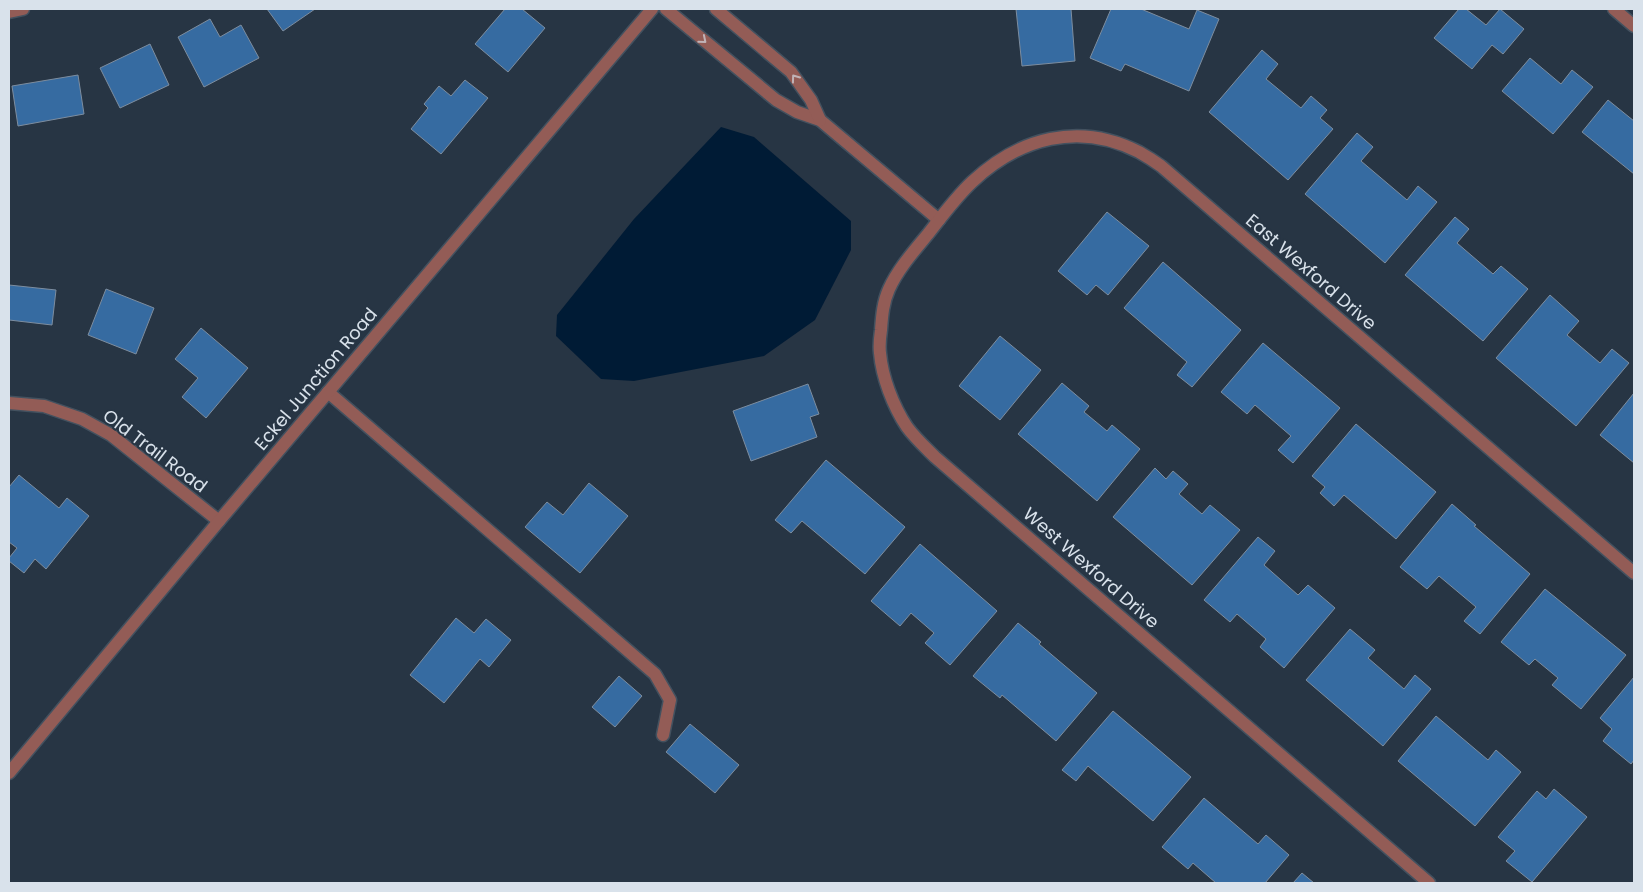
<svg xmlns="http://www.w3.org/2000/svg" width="1643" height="892" viewBox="0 0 1643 892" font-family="Poppins,sans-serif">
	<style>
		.water { fill: #001b35 }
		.building { fill: #366ba1; stroke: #7d8d9f }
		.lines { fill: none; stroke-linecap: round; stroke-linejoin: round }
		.lane-casing { stroke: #43515f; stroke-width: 15 }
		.street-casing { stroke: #43515f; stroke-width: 15 }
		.lane { stroke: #935c56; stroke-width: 12 }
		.street { stroke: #935c56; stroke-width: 12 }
		.oneway { stroke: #c0b3b7 }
		.labels { text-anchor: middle; stroke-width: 4; stroke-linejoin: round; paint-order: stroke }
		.street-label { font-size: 18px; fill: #d9e2eb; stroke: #273544 }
	</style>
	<rect width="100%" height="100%" fill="#273544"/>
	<!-- water -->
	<path class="water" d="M721,127L754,137L851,221V250L815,320L764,356L634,381L601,379L556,336L557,315L634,219Z"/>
	<!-- building -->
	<g class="building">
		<path d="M267,9H315L283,31Z"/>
		<path d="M505,9H522L545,28L508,72L475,44Z"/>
		<path d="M1016,9H1071L1075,61L1022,66Z"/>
		<path d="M1111,9H1141L1189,29L1197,10L1219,19L1189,91L1125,64L1121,71L1090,58Z"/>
		<path d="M1459,9H1466L1486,25L1500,9L1524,29L1503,54L1492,45L1472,69L1434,38Z"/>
		<path d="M210,19L220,37L241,25L259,58L204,87L178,37Z"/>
		<path d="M150,44L169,85L120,108L100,68Z"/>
		<path d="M1262,50L1278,64L1266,79L1301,108L1311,96L1327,110L1320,118L1333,129L1288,180L1209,112Z"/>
		<path d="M1530,58L1561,84L1572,70L1593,87L1553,134L1502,91Z"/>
		<path d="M78,75L84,114L18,126L12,86Z"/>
		<path d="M465,80L488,98L441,154L411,129L428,108L424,104L439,86L451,96Z"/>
		<path d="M1608,100L1634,121V174L1582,132Z"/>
		<path d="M1357,133L1373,147L1361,161L1407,200L1418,186L1437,202L1385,263L1305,194Z"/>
		<path d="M1107,212L1149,246L1108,295L1096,285L1087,295L1058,271Z"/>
		<path d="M1455,217L1469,229L1457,243L1493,274L1501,266L1528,289L1483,341L1405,275Z"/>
		<path d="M1163,262L1241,330L1192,387L1177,375L1187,362L1124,308Z"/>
		<path d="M9,285L56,290L52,325L9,320Z"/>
		<path d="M106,289L154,308L136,354L88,335Z"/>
		<path d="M1550,295L1579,321L1567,335L1600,363L1612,349L1629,363L1576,426L1496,358Z"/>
		<path d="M201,328L248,368L206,418L182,397L198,378L175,359Z"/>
		<path d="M1000,336L1041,370L1000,420L959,386Z"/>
		<path d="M1263,343L1340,408L1293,463L1278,450L1291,436L1255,405L1247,414L1221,392Z"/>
		<path d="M1062,383L1089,406L1084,412L1107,431L1112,425L1140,449L1097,501L1018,434Z"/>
		<path d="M808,384L819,414L810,417L817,437L751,461L733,411Z"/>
		<path d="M1634,393V463L1600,435Z"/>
		<path d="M1356,424L1436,492L1396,539L1344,495L1334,506L1320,493L1325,487L1312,476Z"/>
		<path d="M826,460L905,527L865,574L802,521L791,533L775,520Z"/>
		<path d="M1155,468L1166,479L1173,471L1188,484L1179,494L1202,514L1210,505L1240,530L1192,585L1113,517Z"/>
		<path d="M19,475L59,508L67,498L89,516L46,569L35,559L24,573L9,561V558L17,548L9,542V487Z"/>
		<path d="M589,483L628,516L580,573L525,527L547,502L563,515Z"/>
		<path d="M1452,504L1476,525L1474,526L1530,574L1480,634L1464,621L1476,607L1439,576L1427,589L1400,567Z"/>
		<path d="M1258,537L1275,551L1264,565L1298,595L1308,585L1335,608L1284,668L1260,647L1266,639L1237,614L1230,622L1204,600Z"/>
		<path d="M920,544L997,611L950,665L925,643L934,633L911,613L900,626L871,601Z"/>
		<path d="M1545,589L1626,655L1581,709L1552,685L1558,678L1535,659L1529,665L1501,642Z"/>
		<path d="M456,618L474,633L486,619L511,640L489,667L480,659L444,703L410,675Z"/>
		<path d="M1018,623L1041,642L1039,644L1097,693L1056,741L1002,695L1000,698L973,676Z"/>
		<path d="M1350,629L1375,650L1368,658L1404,689L1415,675L1431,689L1383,746L1306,680Z"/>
		<path d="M619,676L642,696L615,727L592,707Z"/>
		<path d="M1634,677V760L1631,764L1603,741L1612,729L1600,718Z"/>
		<path d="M1113,711L1191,777L1153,821L1088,766L1076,781L1062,770Z"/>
		<path d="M1436,716L1488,760L1496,750L1521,772L1475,826L1398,761Z"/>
		<path d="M690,724L739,765L715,793L666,752Z"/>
		<path d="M1554,789L1587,817L1532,882L1506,861L1515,851L1498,837L1537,791L1546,799Z"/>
		<path d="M1204,798L1258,844L1266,835L1289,855L1265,883H1216L1193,863L1188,869L1162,847Z"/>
		<path d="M1302,873L1314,883H1293Z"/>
	</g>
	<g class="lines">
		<!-- lane casing -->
		<g class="lane-casing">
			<path id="lane" d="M328,392L655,674L670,700L663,735"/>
		</g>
		<!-- street casing -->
		<g class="street-casing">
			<g id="street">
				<path d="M666,9L776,100L797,112L820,120L939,220"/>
				<path d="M716,9L791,72L811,100L820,120"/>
				<path d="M1614,9L1634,26"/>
				<path d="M9,12L23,9"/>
				<path d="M9,403L44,406L82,419L111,435L219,521"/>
				<path d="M9,773L219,521L652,9"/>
				<path d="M1429,883L935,457C926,448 915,438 907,427C893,406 882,377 880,353C879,345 880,337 881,330C882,316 883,302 889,289C898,269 914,251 928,234C942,216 956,197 972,182C1019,138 1079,121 1139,152C1146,156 1154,161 1161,166L1634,573"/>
			</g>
		</g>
		<!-- lane -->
		<use href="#lane" class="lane"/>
		<!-- street -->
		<use href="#street" class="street"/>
	</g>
	<!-- one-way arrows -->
	<defs><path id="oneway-chevron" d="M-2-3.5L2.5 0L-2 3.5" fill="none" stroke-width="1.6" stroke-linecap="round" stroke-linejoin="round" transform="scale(1.25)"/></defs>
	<g class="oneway">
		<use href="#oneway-chevron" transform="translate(703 40) rotate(40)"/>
		<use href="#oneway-chevron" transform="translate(795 78) rotate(-126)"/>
	</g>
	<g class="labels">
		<!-- street labels -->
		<g class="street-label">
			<text transform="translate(1311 272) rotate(41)" y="6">East Wexford Drive</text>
			<text transform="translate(316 379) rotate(-50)" y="6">Eckel Junction Road</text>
			<text transform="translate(155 451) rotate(37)" y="6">Old Trail Road</text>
			<text transform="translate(1091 568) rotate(41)" y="6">West Wexford Drive</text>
		</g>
	</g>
	<!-- border -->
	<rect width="1643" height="892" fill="none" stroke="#d9e2eb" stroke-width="20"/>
</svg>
